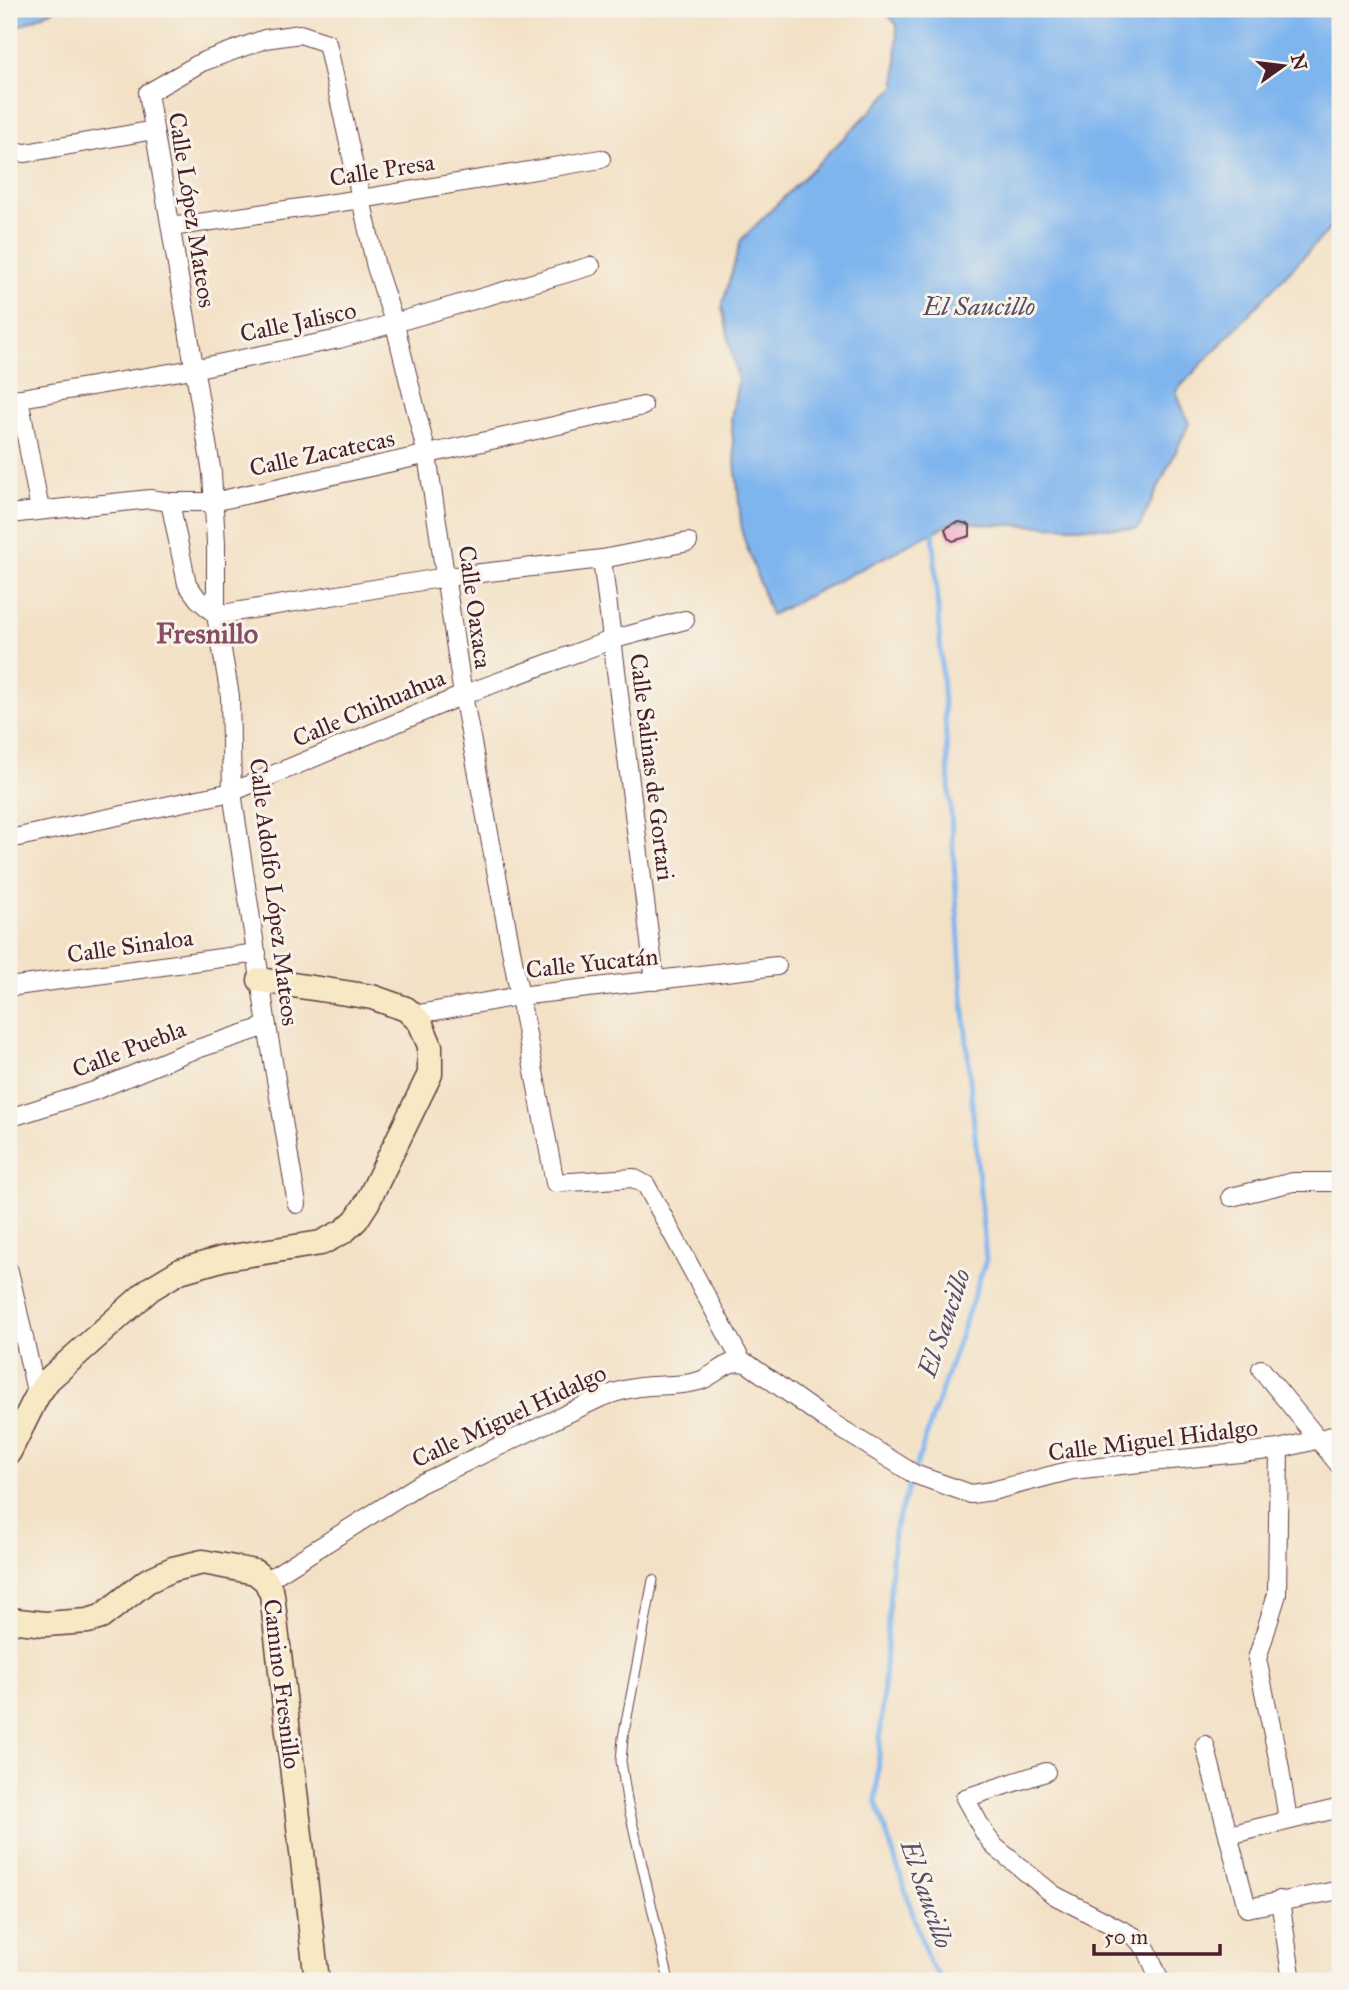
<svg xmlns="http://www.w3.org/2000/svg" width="1349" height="1990" viewBox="0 0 1349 1990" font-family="'IM FELL Great Primer',serif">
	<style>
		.water { fill: #7fb5ee; stroke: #646a8c; stroke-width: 2 }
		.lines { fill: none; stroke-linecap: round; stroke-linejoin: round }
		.stream { stroke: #7fb5ee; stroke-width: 5 }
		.building { fill: #f4a2ca }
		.lane-casing { stroke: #633c42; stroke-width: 11 }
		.street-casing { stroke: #633c42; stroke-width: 20 }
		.secondary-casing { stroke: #633c42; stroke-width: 27 }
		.lane { stroke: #fff; stroke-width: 9 }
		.street { stroke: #fff; stroke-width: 18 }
		.secondary { stroke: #f6e9c3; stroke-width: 24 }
		.labels { text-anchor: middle; stroke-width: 6; stroke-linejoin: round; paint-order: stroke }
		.street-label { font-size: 24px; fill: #4a1f2b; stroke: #f7f3e8 }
		.water-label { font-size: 26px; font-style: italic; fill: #5a4c66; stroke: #f7f3e8 }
		.quarter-label { font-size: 28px; font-weight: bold; fill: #864d63; stroke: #f7f3e8 }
	</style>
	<rect width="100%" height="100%" fill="#f7f3e8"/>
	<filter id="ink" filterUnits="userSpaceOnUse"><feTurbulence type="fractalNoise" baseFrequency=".0143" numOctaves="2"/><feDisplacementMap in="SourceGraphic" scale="14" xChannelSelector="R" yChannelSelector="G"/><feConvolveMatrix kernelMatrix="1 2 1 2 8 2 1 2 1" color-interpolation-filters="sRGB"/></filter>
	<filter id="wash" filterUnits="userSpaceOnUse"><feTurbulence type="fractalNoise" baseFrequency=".00686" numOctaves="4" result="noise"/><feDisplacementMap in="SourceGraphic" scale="28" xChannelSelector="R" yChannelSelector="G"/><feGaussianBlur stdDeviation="1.57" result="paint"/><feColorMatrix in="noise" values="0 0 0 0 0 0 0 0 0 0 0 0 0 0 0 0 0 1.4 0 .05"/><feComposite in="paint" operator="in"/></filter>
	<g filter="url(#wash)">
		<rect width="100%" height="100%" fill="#f3e1c6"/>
		<!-- water -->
		<g class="water">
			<path d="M9,9H56L9,31Z"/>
			<path d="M883,9H1340V218L1176,391L1189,424L1138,529L983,524L957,520L771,615L742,533L731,419L738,381L722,307L741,240L896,86L897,25Z"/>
		</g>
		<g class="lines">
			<!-- stream -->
			<path class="stream" d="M933,532L962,988L986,1260L894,1531L876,1801L929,1963L944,1981"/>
		</g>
		<g id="blocks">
			<!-- building -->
			<path class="building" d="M960,522L970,525V536L953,541L948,538L945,529L955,523Z"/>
		</g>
	</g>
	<g filter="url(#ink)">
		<use href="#blocks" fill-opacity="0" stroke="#633c42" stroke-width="2"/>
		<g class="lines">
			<!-- lane casing -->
			<g class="lane-casing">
				<path id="lane" d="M653,1580L623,1738L621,1761L627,1800L669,1981"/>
			</g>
			<!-- street casing -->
			<g class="street-casing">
				<g id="street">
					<path d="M9,151L26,153L154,130"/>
					<path d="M171,227L361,199L601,159"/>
					<path d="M19,398L40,510"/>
					<path d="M9,400L193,369L339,339L591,266"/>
					<path d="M170,502L187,584L198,599L216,615L446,577L602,559L688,542"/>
					<path d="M9,514L150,499L170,502H213L643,406"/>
					<path d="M602,559L655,981"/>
					<path d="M9,839L232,792L463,695L611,640L685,620"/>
					<path d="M9,987L257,953"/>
					<path d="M413,1015L519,996L777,966"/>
					<path d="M9,1118L94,1091L185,1053L267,1026"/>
					<path d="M1231,1197L1293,1182H1340"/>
					<path d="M297,1204L267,1026L232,792L230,696L216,615V543L212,473L148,93L202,62L265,39L300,34L327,43L376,267L395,325L427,455L463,695L555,1183L633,1178L646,1185L742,1362"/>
					<path d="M9,1271L37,1396"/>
					<path d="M1261,1369L1340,1466"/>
					<path d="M1279,1449L1277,1594L1257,1659L1279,1763L1288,1820"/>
					<path d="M266,1581L420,1484L602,1397C618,1391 632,1387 650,1386C666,1385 683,1386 699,1381C716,1376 728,1356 748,1364L824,1418L914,1474L971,1494L992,1491L1072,1470L1279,1449L1340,1434"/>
					<path d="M1205,1745L1247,1908L1340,1890"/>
					<path d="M1046,1772L965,1798L985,1834L995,1847L1054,1895L1135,1937L1147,1950L1160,1981"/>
					<path d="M1229,1835L1340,1808"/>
					<path d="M1280,1900L1292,1981"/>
				</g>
			</g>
			<!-- secondary casing -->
			<g class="secondary-casing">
				<g id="secondary">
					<path d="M9,1452L37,1396L48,1380L150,1289L180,1271L225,1258L321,1243L344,1231L356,1220L367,1203L430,1074V1046L420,1022L406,1009L372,997L260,980"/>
					<path d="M9,1620L45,1624L88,1621L101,1617L147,1581L173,1569L203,1562L255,1572L266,1581L272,1594L317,1981"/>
				</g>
			</g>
			<!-- lane -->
			<use href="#lane" class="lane"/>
			<!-- street -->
			<use href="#street" class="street"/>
			<!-- secondary -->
			<use href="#secondary" class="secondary"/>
		</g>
	</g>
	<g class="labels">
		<!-- street labels -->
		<g class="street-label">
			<text transform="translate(382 170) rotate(-9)" y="8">Calle Presa</text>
			<text transform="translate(192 210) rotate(81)" y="8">Calle López Mateos</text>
			<text transform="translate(298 322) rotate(-12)" y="8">Calle Jalisco</text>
			<text transform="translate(322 453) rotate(-12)" y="8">Calle Zacatecas</text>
			<text transform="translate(475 607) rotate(82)" y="8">Calle Oaxaca</text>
			<text transform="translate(369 708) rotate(-23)" y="8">Calle Chihuahua</text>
			<text transform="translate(652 767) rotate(83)" y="8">Calle Salinas de Gortari</text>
			<text transform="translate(274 892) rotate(83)" y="8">Calle Adolfo López Mateos</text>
			<text transform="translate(130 946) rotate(-8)" y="8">Calle Sinaloa</text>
			<text transform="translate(592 963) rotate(-6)" y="8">Calle Yucatán</text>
			<text transform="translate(129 1049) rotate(-21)" y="8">Calle Puebla</text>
			<text transform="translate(509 1416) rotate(-25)" y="8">Calle Miguel Hidalgo</text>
			<text transform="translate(1153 1440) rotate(-7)" y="8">Calle Miguel Hidalgo</text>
			<text transform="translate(282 1684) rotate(83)" y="8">Camino Fresnillo</text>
		</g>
		<!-- water labels -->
		<g class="water-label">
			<text x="979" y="315">El Saucillo</text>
			<text transform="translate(944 1323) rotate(-71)" y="9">El Saucillo</text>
			<text transform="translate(927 1894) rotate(71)" y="9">El Saucillo</text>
		</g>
		<!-- quarter labels -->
		<g class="quarter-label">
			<text x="207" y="643">Fresnillo</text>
		</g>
	</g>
	<!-- margin -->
	<rect width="1349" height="1990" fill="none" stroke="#f7f3e8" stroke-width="35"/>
	<!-- north arrow -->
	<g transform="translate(1283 66) rotate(76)" stroke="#f7f3e8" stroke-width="5" paint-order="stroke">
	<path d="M0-5L12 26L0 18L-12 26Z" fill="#4a1f2b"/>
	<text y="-10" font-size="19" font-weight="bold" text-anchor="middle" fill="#4a1f2b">N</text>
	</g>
	<!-- scale -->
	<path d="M1094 1944v10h126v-10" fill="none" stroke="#4a1f2b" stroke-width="3.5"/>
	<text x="1104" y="1944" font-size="21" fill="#4a1f2b" stroke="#f7f3e8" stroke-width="5" paint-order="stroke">50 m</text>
</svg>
